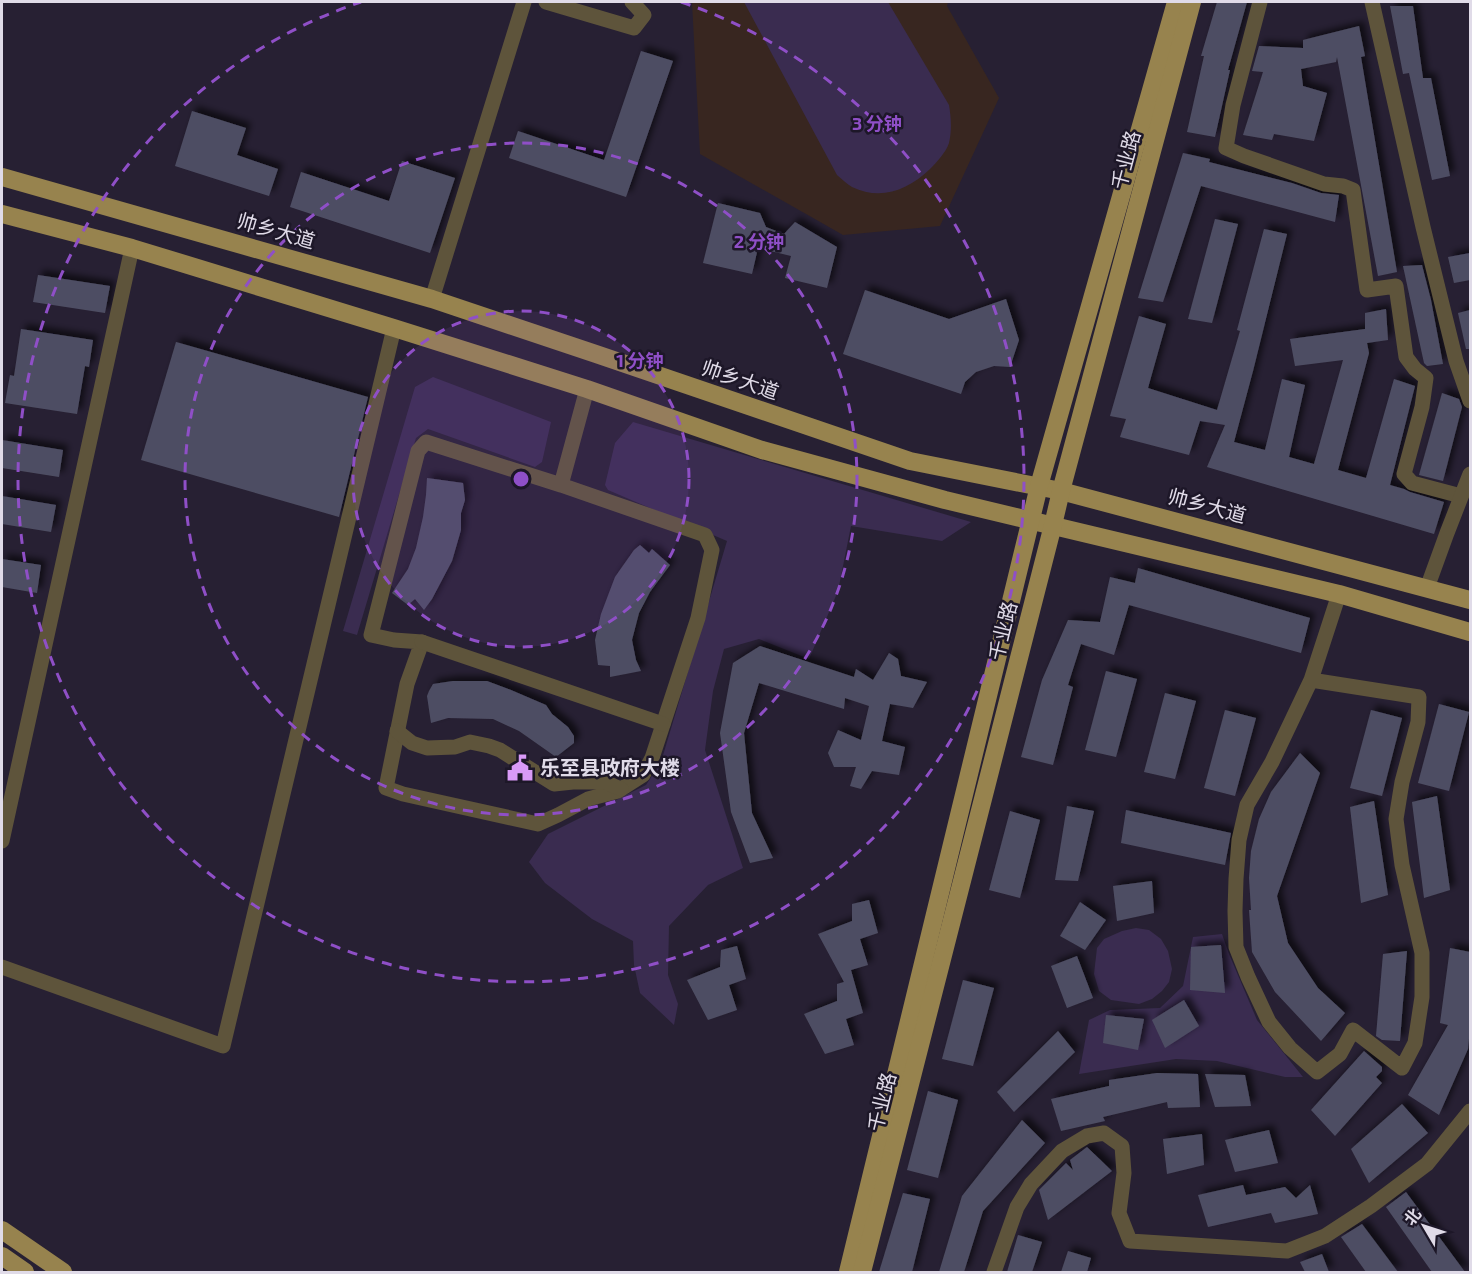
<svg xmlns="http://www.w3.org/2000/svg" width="1472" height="1274" viewBox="0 0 1472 1274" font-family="'Exo 2','Noto Sans SC',sans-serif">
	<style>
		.education { fill: #382620 }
		.green { fill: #3a2c50 }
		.building { fill: #4e4e63; filter: url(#shadow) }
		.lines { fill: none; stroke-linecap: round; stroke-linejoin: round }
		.minor { stroke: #5e543b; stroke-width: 15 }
		.major { stroke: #97834e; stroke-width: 18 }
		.ring { fill: none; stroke: #8f4fc7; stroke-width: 3; stroke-dasharray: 10 8 }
		.labels { text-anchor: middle; stroke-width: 5; stroke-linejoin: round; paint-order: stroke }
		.street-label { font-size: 20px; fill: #e0dbe8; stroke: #1d1728 }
		.poi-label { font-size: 20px; font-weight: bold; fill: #e0dbe8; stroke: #1d1728; text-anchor: start }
		.centre { fill: #8f4fc7; stroke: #1d1728; stroke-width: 3 }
		.ring-label { font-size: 18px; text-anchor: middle; font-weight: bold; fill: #8f4fc7; stroke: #1d1728; stroke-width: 5; stroke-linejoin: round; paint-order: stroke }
	</style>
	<defs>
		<filter id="shadow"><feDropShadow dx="5" dy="-5" stdDeviation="3" flood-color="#0009"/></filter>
	</defs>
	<rect width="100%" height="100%" fill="#272033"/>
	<!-- education -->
	<path class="education" d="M692,2H948L947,6L999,98L940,226L843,235L700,154Z"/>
	<!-- green -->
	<g class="green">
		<path d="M744,2H888L949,105C951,117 952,130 949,143C946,152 937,162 930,169C908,190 881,201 852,187C847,184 842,179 837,175Z"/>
		<path d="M433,377L551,422L542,462L535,467L428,429L416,438L357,635L343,631L415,387Z"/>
		<path d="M633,422L971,522L942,541L851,526L838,591L809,659L759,639L724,649L713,691L705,750L743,868L708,885L669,926L668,975L678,1004L674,1025L640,993L634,965L633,941L592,919L545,883L529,862L548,834L646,785L661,762L727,541L608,490L605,485L615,443Z"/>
		<path d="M1136,928L1149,930L1161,939L1168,951L1172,969L1169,982L1162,991L1152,999L1139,1004L1111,1000L1099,991L1094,974L1097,948L1104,939L1122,931Z"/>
		<path d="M1222,934L1229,954L1257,1020L1303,1077H1285L1217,1061L1176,1059L1079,1074L1089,1020L1110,1010L1160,1008L1183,986L1193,937Z"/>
	</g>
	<!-- building -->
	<g class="building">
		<path d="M1217,2H1247L1228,70H1230L1215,137L1187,132L1204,56H1201Z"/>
		<path d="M1390,6H1413L1423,78H1431L1450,176L1432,180L1409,73L1403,74Z"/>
		<path d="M1359,26L1365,56L1361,57L1397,272L1378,276L1337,57L1336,62L1301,69L1303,86L1327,93L1314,141L1274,134L1272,140L1243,135L1263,72L1252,71L1259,46L1303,48V40Z"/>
		<path d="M641,51L673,61L626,197L509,158L518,131L604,160Z"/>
		<path d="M192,111L246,128L237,155L278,169L269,196L175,166Z"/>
		<path d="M1183,153L1210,159L1209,162L1292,183L1321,193L1339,195L1335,222L1201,186L1163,302L1138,298Z"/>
		<path d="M402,161L455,178L430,253L290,207L301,172L389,201Z"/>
		<path d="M718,203L760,213L766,227L784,234L795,222L837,247L827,288L785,278L791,256L758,248L752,274L703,263Z"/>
		<path d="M1215,219L1238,224L1212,323L1188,319Z"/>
		<path d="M1264,229L1287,234L1253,371H1250H1253L1234,442L1265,450L1282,379L1305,385L1289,457L1314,464L1343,360L1295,366L1290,339L1365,329V313L1386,309L1388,340L1367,343L1369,353L1338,470L1366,478L1394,379L1415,386L1390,485L1404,489L1410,492L1444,502L1434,534L1207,467L1225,425L1200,421L1189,455L1120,437L1126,419L1110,416L1139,316L1166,324L1148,388L1217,410L1240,331L1237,330Z"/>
		<path d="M1470,253V280L1454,283L1448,257Z"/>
		<path d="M1422,265L1431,300L1443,364L1427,366L1424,363L1403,266Z"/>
		<path d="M38,275L110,286L105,313L33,302Z"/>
		<path d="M865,290L949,319L1006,299L1019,340L1010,367L994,366L976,372L965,382L961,394L843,354Z"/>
		<path d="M1470,310V349H1466L1458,313Z"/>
		<path d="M21,329L93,340L89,367L85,366L77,414L5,403L10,375L14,376Z"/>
		<path d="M176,342L368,397L339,517L141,460Z"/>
		<path d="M1442,393L1459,399L1462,407L1443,481L1419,475Z"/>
		<path d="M2,440L63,450L59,477L2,468Z"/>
		<path d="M427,478L463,483L465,500L461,513V530L452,561L432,599L424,610L415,599L408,605L392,593L408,569L416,548L423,517L426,495Z"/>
		<path d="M2,496L56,505L51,532L2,524Z"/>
		<path d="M640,545L649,553L652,549L670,565L650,592L639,613L632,640L636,660L641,671L610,677V666L598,665L595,640L601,614L615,577L634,550Z"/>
		<path d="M2,559L41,565L37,593L2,587Z"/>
		<path d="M1138,568L1310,618L1301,653L1129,605L1114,655L1081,644L1068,685L1073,687L1053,765L1021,757L1042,680L1068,620L1100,622L1110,577L1135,583Z"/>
		<path d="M760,646L854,677L856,669L873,680L889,653L898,659L901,676L927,682L913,708L890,704L882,741L905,747L899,775L872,771L861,789L850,786L856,767H834L828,753L838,730L861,740L869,706L845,698L844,709L759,683L744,733L752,813L773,858L750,863L731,812L720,733L733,663Z"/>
		<path d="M1106,671L1137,679L1116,757L1085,750Z"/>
		<path d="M453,681H487L511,690L546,705L552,714L568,727L574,736V743L556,757L519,731L493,719L448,718L431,723L427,696L429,691L433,684Z"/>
		<path d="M1165,693L1196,701L1175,779L1144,772Z"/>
		<path d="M1439,704L1469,712L1449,791L1418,783Z"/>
		<path d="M1225,710L1256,718L1235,796L1204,788Z"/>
		<path d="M1371,710L1402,718L1382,796L1350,788Z"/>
		<path d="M1300,753L1320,773L1277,896L1288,943L1318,988L1345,1013L1321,1041L1275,992L1252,952L1249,910H1251L1249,878L1251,851L1259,819L1271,792Z"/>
		<path d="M1437,796L1450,890L1424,898L1412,802Z"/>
		<path d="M1374,801L1388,895L1361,903L1350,807Z"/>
		<path d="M1067,806L1094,811L1078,881L1055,880Z"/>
		<path d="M1126,810L1231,833L1225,865L1121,843Z"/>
		<path d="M1010,811L1040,820L1020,898L989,890Z"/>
		<path d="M1152,881L1154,913L1117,921L1113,886Z"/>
		<path d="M869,900L878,933L860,939L868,965L851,970L863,1013L846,1019L854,1045L825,1054L804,1014L837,1001V984L844,982L818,934L852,921V904Z"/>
		<path d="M1080,902L1106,920L1085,950L1060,936Z"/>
		<path d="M1221,945L1225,993L1190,990L1191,947Z"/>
		<path d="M737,946L746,979L729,985L737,1010L708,1020L687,980L720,967L721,950Z"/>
		<path d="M1450,948L1470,952V1028L1468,1049L1439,1115L1408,1095L1448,1025L1440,1023Z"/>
		<path d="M1407,951L1400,1041L1382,1040L1376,1036L1383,954Z"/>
		<path d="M1077,956L1093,998L1067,1008L1051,966Z"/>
		<path d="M963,980L994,988L973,1066L942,1059Z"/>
		<path d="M1184,1000L1199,1026L1165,1048L1152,1020Z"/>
		<path d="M1106,1015L1144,1019L1138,1050L1103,1043Z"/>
		<path d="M1058,1031L1075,1052L1014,1112L997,1092Z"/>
		<path d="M1364,1051L1382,1067V1071L1376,1077L1382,1083L1335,1136L1311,1110Z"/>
		<path d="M1157,1073L1198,1074L1200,1107L1168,1108L1167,1102L1103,1117L1105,1121L1061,1131L1051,1099L1109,1086V1080Z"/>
		<path d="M1205,1074L1245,1075L1251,1106L1215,1107Z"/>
		<path d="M928,1091L958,1100L938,1178L907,1170Z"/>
		<path d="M1402,1104L1428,1133L1369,1183L1351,1149Z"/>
		<path d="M1022,1120L1045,1143L983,1211L964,1272H939L962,1196Z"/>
		<path d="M1269,1130L1278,1163L1235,1172L1225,1140Z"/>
		<path d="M1202,1134L1204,1165L1167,1174L1163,1139Z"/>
		<path d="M1087,1147L1112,1171L1048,1220L1039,1190L1066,1163L1073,1170L1070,1160Z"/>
		<path d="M1243,1185L1246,1195L1285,1187L1296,1198L1310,1185L1318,1214L1275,1223L1271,1213L1208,1227L1198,1195Z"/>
		<path d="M1406,1192L1465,1272H1432L1386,1207Z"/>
		<path d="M903,1193L930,1199L912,1272H879Z"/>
		<path d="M1362,1224L1398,1272H1366L1341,1237Z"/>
		<path d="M1018,1235L1042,1242L1032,1272H1007Z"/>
		<path d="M1068,1251L1091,1258L1087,1272H1061Z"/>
		<path d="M1322,1254L1329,1272H1305L1300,1262Z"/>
	</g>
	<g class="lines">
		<!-- minor -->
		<g class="minor">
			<path d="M546,2L634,28L644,15L632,2"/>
			<path d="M1260,2L1233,105L1226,148L1244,156L1324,184L1343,186L1353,190L1367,290L1396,286L1406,357L1415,369L1426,378L1422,407L1404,474L1412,483L1461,496"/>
			<path d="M1372,2L1423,227L1456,361L1470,401"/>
			<path d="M432,299L524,2"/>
			<path d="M561,485L426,442L418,451L371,635L394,640L422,642L407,684L386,788L403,794L538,824L558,815L588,799L618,791L643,775L652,758L698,618L712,550L705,535L561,485L587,389"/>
			<path d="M1427,588L1447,533L1470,474"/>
			<path d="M422,642L663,724"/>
			<path d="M1311,680L1419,697L1418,722L1402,782L1396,819L1402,865L1422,953V997L1415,1043L1402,1068L1353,1030L1340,1054L1317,1072L1290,1048L1269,1022L1248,977L1236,947L1235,911L1236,879L1239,840L1247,805L1272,762L1311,680L1339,594"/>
			<path d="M397,731L412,743L427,748L455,747L470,742L489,746L500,750L554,784L573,782H605L621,789"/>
			<path d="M2,841L132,248"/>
			<path d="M2,967L223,1046L394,328"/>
			<path d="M994,1272L1017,1207L1031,1184L1062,1151L1087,1136L1104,1133L1122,1146L1124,1173L1119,1213L1130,1241L1287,1251L1325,1236L1371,1206L1427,1164L1470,1111"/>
		</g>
		<!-- major -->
		<g class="major">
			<path d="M2,177L432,299L596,354L910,461L1061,491L1470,600"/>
			<path d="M2,214L132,248L394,328L587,389L762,450L945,500L1339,594L1470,632"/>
			<path d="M2,1230L63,1272"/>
			<path d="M2,1256L25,1272"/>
			<path d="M848,1272L1039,486L1176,2"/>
			<path d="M862,1272L1053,525L1061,491L1192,2"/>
		</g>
	</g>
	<!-- distance rings -->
	<circle cx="521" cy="479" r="168" fill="#8f4fc7" fill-opacity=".12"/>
	<g class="ring">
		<circle cx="521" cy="479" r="168"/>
		<circle cx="521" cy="479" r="336"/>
		<path d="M681 2A503 503 0 1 1 361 2"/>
	</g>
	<!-- icons -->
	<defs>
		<g id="civic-bare" transform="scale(2.07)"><path d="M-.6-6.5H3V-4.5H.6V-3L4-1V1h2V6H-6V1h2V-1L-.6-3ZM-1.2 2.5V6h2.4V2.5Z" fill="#d99af7" stroke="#1d1728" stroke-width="2.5" paint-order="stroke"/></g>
	</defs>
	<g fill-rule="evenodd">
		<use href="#civic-bare" x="520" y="768"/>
	</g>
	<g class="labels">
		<!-- street labels -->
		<g class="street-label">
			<text transform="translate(1126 160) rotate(-75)" y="7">千业路</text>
			<text transform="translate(276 231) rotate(16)" y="7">帅乡大道</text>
			<text transform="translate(740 380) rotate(19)" y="7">帅乡大道</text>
			<text transform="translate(1207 506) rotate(15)" y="7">帅乡大道</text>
			<text transform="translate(1003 631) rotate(-76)" y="7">千业路</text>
			<text transform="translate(882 1102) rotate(-76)" y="7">千业路</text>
		</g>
		<!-- poi labels -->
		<g class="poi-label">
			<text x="540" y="775">乐至县政府大楼</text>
		</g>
	</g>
	<circle cx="521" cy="479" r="9" class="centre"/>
	<g class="ring-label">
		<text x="877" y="130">3 分钟</text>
		<text x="759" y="248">2 分钟</text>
		<text x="640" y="367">1 分钟</text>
	</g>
	<!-- border -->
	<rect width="1472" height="1274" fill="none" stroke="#e0dbe8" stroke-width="6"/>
	<!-- north arrow -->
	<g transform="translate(1424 1226) rotate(309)" stroke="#1d1728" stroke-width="4.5" paint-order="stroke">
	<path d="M0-4.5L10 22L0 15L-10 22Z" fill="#e0dbe8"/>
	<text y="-9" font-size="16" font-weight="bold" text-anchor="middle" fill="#e0dbe8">北</text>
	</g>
</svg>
